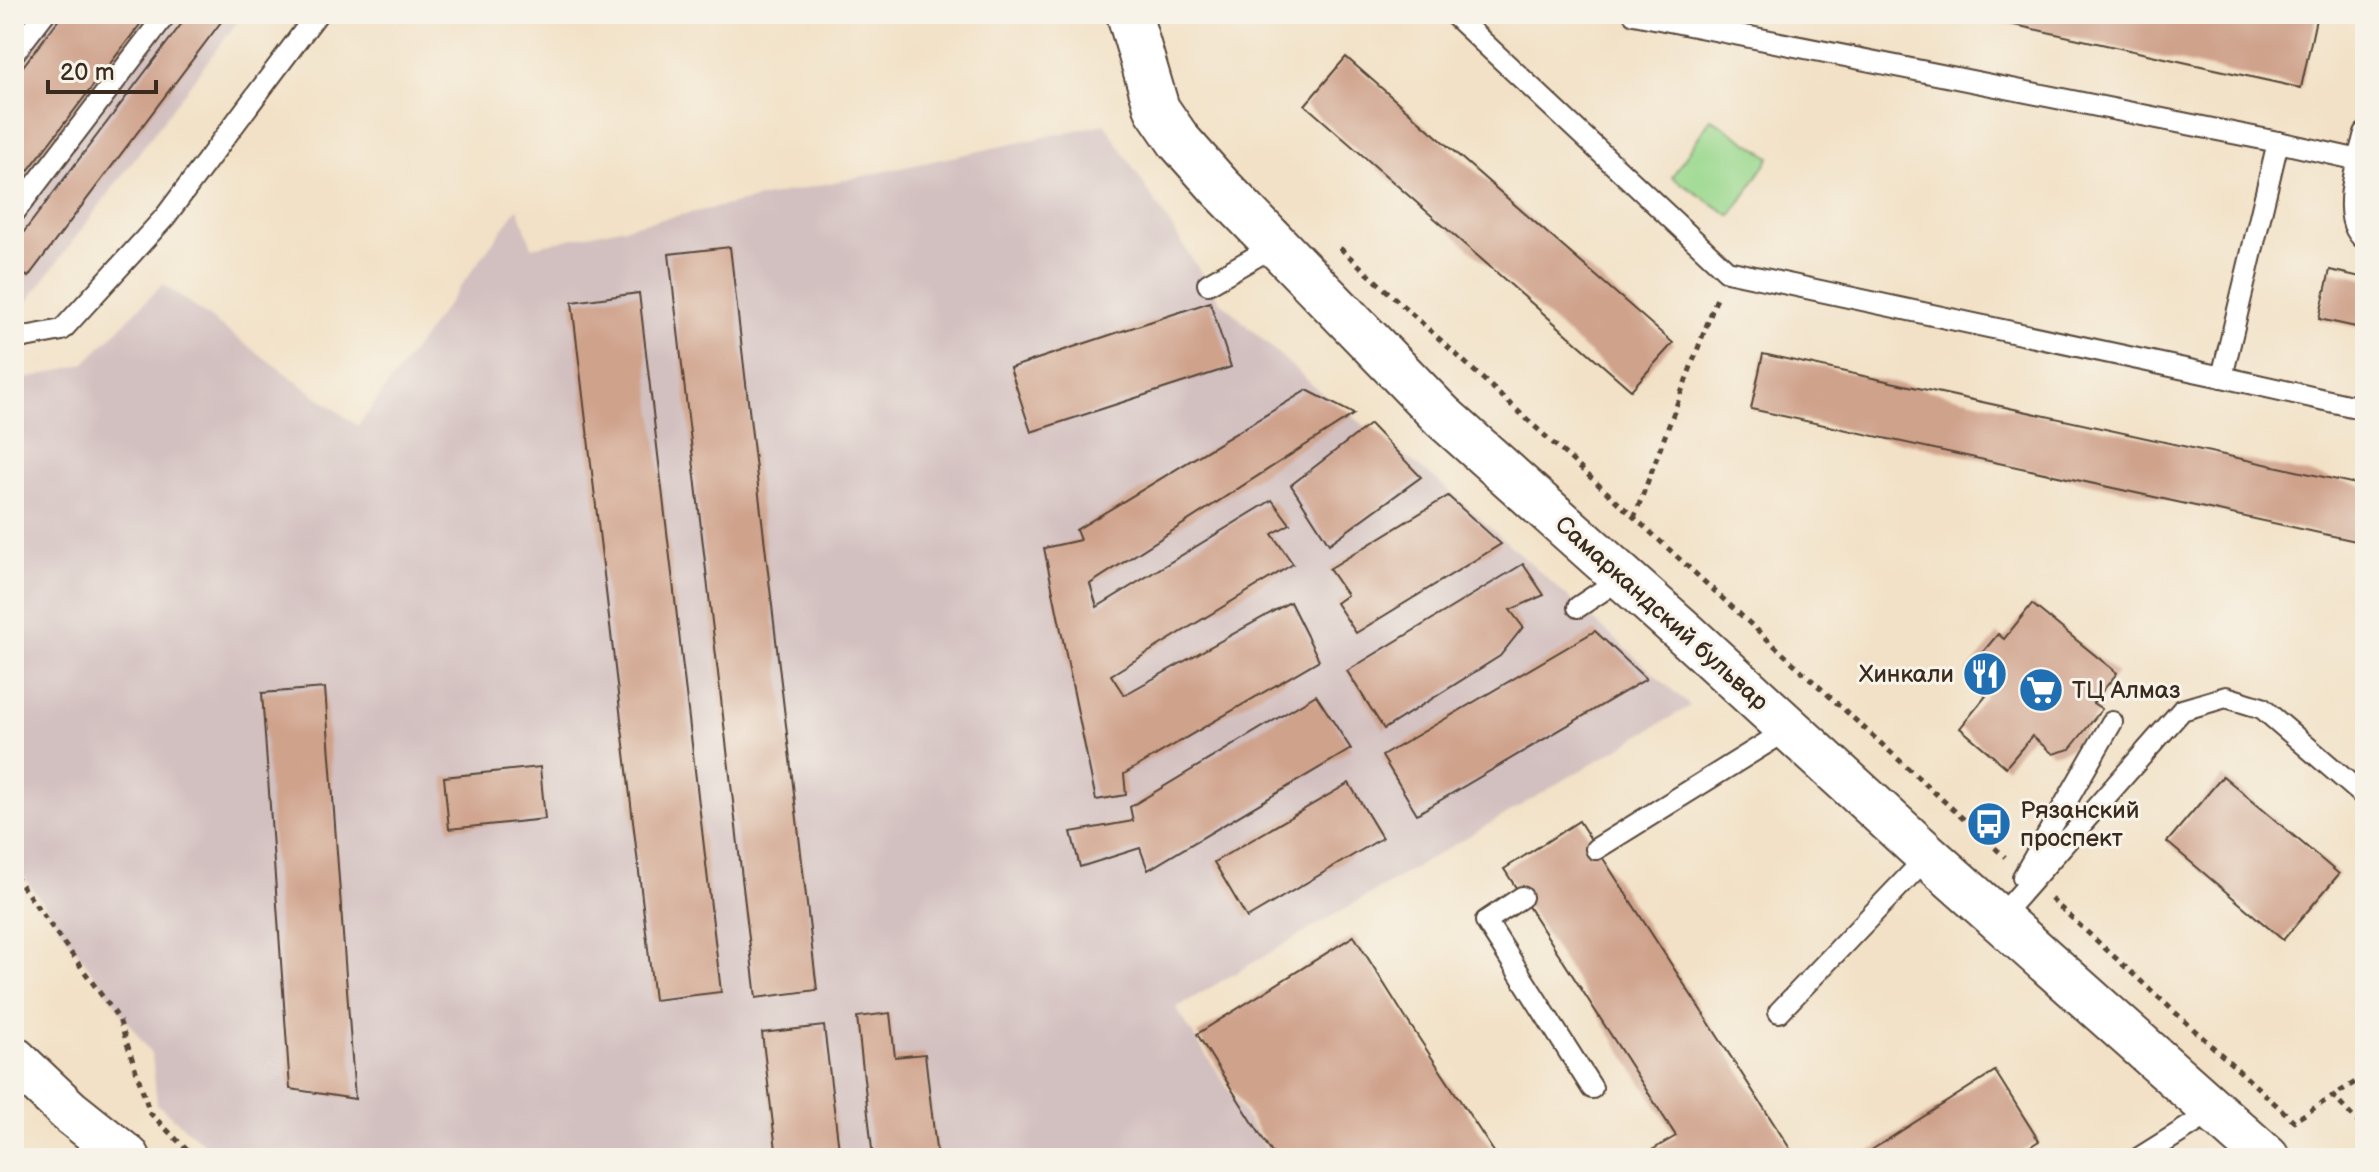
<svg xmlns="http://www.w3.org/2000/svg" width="2379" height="1172" viewBox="0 0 2379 1172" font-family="'Balsamiq Sans',sans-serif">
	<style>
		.industrial { fill: #d2bfbf }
		.green { fill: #99d88d; stroke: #6a8156; stroke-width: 2 }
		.building { fill: #cfa28b }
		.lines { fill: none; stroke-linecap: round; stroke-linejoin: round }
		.lane-casing { stroke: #564537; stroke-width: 24 }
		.secondary-casing { stroke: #564537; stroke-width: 48 }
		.primary-casing { stroke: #564537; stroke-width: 48 }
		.path { stroke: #564537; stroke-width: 5; stroke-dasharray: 6 6; stroke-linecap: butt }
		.lane { stroke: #fff; stroke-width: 20 }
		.secondary { stroke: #fff; stroke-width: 44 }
		.primary { stroke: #fff; stroke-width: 44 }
		.labels { text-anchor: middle; stroke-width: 6; stroke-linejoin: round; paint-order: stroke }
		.street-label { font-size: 24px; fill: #3b2a1e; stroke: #f7f3e8 }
		.poi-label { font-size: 24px; fill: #3b2a1e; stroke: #f7f3e8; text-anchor: start }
	</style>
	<rect width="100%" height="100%" fill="#f7f3e8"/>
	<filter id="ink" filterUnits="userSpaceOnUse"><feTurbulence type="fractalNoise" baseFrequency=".0125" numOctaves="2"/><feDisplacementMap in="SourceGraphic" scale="16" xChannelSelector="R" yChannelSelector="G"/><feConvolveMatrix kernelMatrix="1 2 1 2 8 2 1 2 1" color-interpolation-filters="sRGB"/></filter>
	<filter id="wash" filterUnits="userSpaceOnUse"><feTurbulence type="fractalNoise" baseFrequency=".006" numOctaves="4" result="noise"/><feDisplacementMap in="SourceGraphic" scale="32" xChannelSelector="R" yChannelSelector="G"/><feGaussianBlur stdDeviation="1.8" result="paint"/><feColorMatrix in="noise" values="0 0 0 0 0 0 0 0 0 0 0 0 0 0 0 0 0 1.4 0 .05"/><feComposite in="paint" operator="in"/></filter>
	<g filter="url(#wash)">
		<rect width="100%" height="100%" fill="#f2e1c6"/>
		<!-- industrial -->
		<g class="industrial">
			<path d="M14,14H243L22,309L14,311Z"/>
			<path d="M1105,124L1218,299L1319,391L1438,481L1690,706L1176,1008L1273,1158H246L205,1145L157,1104L152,1055L14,863V382L84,364L163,284L358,426L518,208L532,247Z"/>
		</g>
		<!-- green -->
		<path class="green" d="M1711,118L1770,157L1731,216L1672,177Z"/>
		<g id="blocks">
			<!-- building -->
			<g class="building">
				<path d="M14,14H31L14,36Z"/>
				<path d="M63,14H148L14,189V78Z"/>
				<path d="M189,14H227L28,277L14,266V245Z"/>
				<path d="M1965,14H2317L2301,88Z"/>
				<path d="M1346,57L1673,343L1631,390L1305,105Z"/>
				<path d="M730,247L817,990L756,998L669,254Z"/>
				<path d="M2330,270L2365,278V329L2319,319Z"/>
				<path d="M639,293L721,992L654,1000L572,302Z"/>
				<path d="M1210,302L1231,367L1031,432L1010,368Z"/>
				<path d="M1763,354L2365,486V543L1751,409Z"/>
				<path d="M1307,390L1354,414L1090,584L1097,607L1272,500L1290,524L1272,534L1293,564L1111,675L1124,695L1290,602L1319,660L1124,774L1126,795L1096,800L1044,548L1080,540L1076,530Z"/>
				<path d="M1370,424L1421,477L1329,544L1291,485Z"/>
				<path d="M1448,496L1501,544L1356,633L1336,603L1347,595L1329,569Z"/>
				<path d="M1523,564L1544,595L1510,610L1523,627L1500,656L1384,729L1347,671Z"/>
				<path d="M2032,604L2117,673L2093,703L2102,709L2070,749L2053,754L2032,736L2006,767L1960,728L1986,696L1970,683L1967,671L1998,634L2004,639Z"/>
				<path d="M1595,631L1646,679L1417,814L1382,756Z"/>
				<path d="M325,688L355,1099L290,1089L262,693Z"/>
				<path d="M1316,695L1351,749L1148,870L1140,848L1080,867L1071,832L1133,821L1130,807Z"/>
				<path d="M540,767L545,819L449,829L444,777Z"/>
				<path d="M2223,776L2339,874L2283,940L2167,842Z"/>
				<path d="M1349,783L1382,838L1247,918L1214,862Z"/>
				<path d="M1579,821L1796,1158H1689L1688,1156L1638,1158L1676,1136L1504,869Z"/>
				<path d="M1354,936L1405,1017L1498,1158H1275L1197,1034Z"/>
				<path d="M890,1013L895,1057L925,1054L937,1158H873L857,1017Z"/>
				<path d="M824,1026L840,1158H777L762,1033Z"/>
				<path d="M1995,1071L2039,1141L2011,1158H1859Z"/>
			</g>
		</g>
	</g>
	<g filter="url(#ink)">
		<use href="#blocks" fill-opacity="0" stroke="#564537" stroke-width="2"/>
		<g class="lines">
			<!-- lane casing -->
			<g class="lane-casing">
				<g id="lane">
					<path d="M1453,14L1727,271L2222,377L2278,142"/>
					<path d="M1634,14L2278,142L2359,160"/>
					<path d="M14,53L44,14"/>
					<path d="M2365,133C2358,162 2337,219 2365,240"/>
					<path d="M14,213L166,14"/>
					<path d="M1208,284L1276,245"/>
					<path d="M14,339L62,330L165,217L317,14"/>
					<path d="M2222,377L2365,409"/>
					<path d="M1578,607L1623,577"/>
					<path d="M1596,849L1789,729"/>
					<path d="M2023,877L2112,722"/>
					<path d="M1522,897L1486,921L1592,1088"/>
					<path d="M1999,918L2182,710L2226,697L2262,708L2363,795"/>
					<path d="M1779,1012L1928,856"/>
					<path d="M2139,1158L2214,1111"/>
				</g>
			</g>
			<!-- secondary casing -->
			<g class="secondary-casing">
				<path id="secondary" d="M1129,14L1157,109L1179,141L1219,186L1442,416L1685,633L1928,856L2267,1158"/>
			</g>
			<!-- primary casing -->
			<g class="primary-casing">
				<path id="primary" d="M14,1059L69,1111L128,1158"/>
			</g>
			<!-- path -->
			<g class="path">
				<path d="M1340,248L2005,857"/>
				<path d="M1634,518L1718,295"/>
				<path d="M14,875L119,1019L150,1113L188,1151L207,1158"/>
				<path d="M2051,899L2294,1121L2333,1096"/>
				<path d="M2365,1076L2333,1096L2365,1130"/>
			</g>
			<!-- lane -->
			<use href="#lane" class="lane"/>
			<!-- secondary -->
			<use href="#secondary" class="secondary"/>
			<!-- primary -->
			<use href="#primary" class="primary"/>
		</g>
	</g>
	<!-- icons -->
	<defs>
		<g id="restaurant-disc" transform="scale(2.3)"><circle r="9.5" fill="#1f6fb2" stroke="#f7f3e8"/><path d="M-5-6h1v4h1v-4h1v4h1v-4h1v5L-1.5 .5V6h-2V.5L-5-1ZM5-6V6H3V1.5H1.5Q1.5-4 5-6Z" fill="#fff"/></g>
		<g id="supermarket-disc" transform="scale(2.3)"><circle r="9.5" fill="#1f6fb2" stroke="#f7f3e8"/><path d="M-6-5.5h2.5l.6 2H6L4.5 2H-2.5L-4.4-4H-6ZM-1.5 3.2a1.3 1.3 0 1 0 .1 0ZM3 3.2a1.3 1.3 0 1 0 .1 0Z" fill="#fff"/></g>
		<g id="bus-disc" transform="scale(2.3)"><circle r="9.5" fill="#1f6fb2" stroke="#f7f3e8"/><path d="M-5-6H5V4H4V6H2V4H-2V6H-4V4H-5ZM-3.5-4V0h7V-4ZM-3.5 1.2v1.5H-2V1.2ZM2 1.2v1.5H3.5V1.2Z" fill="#fff"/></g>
	</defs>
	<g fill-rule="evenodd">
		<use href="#restaurant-disc" x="1985" y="674"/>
		<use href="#supermarket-disc" x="2041" y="690"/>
		<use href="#bus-disc" x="1989" y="824"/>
	</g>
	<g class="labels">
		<!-- street labels -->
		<g class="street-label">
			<text transform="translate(1662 613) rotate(42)" y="8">Самаркандский бульвар</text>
		</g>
		<!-- poi labels -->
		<g class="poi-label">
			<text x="1954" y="682" text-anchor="end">Хинкали</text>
			<text x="2072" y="698">ТЦ Алмаз</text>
			<text x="2020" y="818">Рязанский<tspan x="2020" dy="28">проспект</tspan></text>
		</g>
	</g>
	<!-- margin -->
	<rect width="2379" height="1172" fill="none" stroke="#f7f3e8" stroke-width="48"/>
	<!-- scale -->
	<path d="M48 80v12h108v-12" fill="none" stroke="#3b2a1e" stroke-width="4"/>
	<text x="60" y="80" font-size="24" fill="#3b2a1e" stroke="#f7f3e8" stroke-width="6" paint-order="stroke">20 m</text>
</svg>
